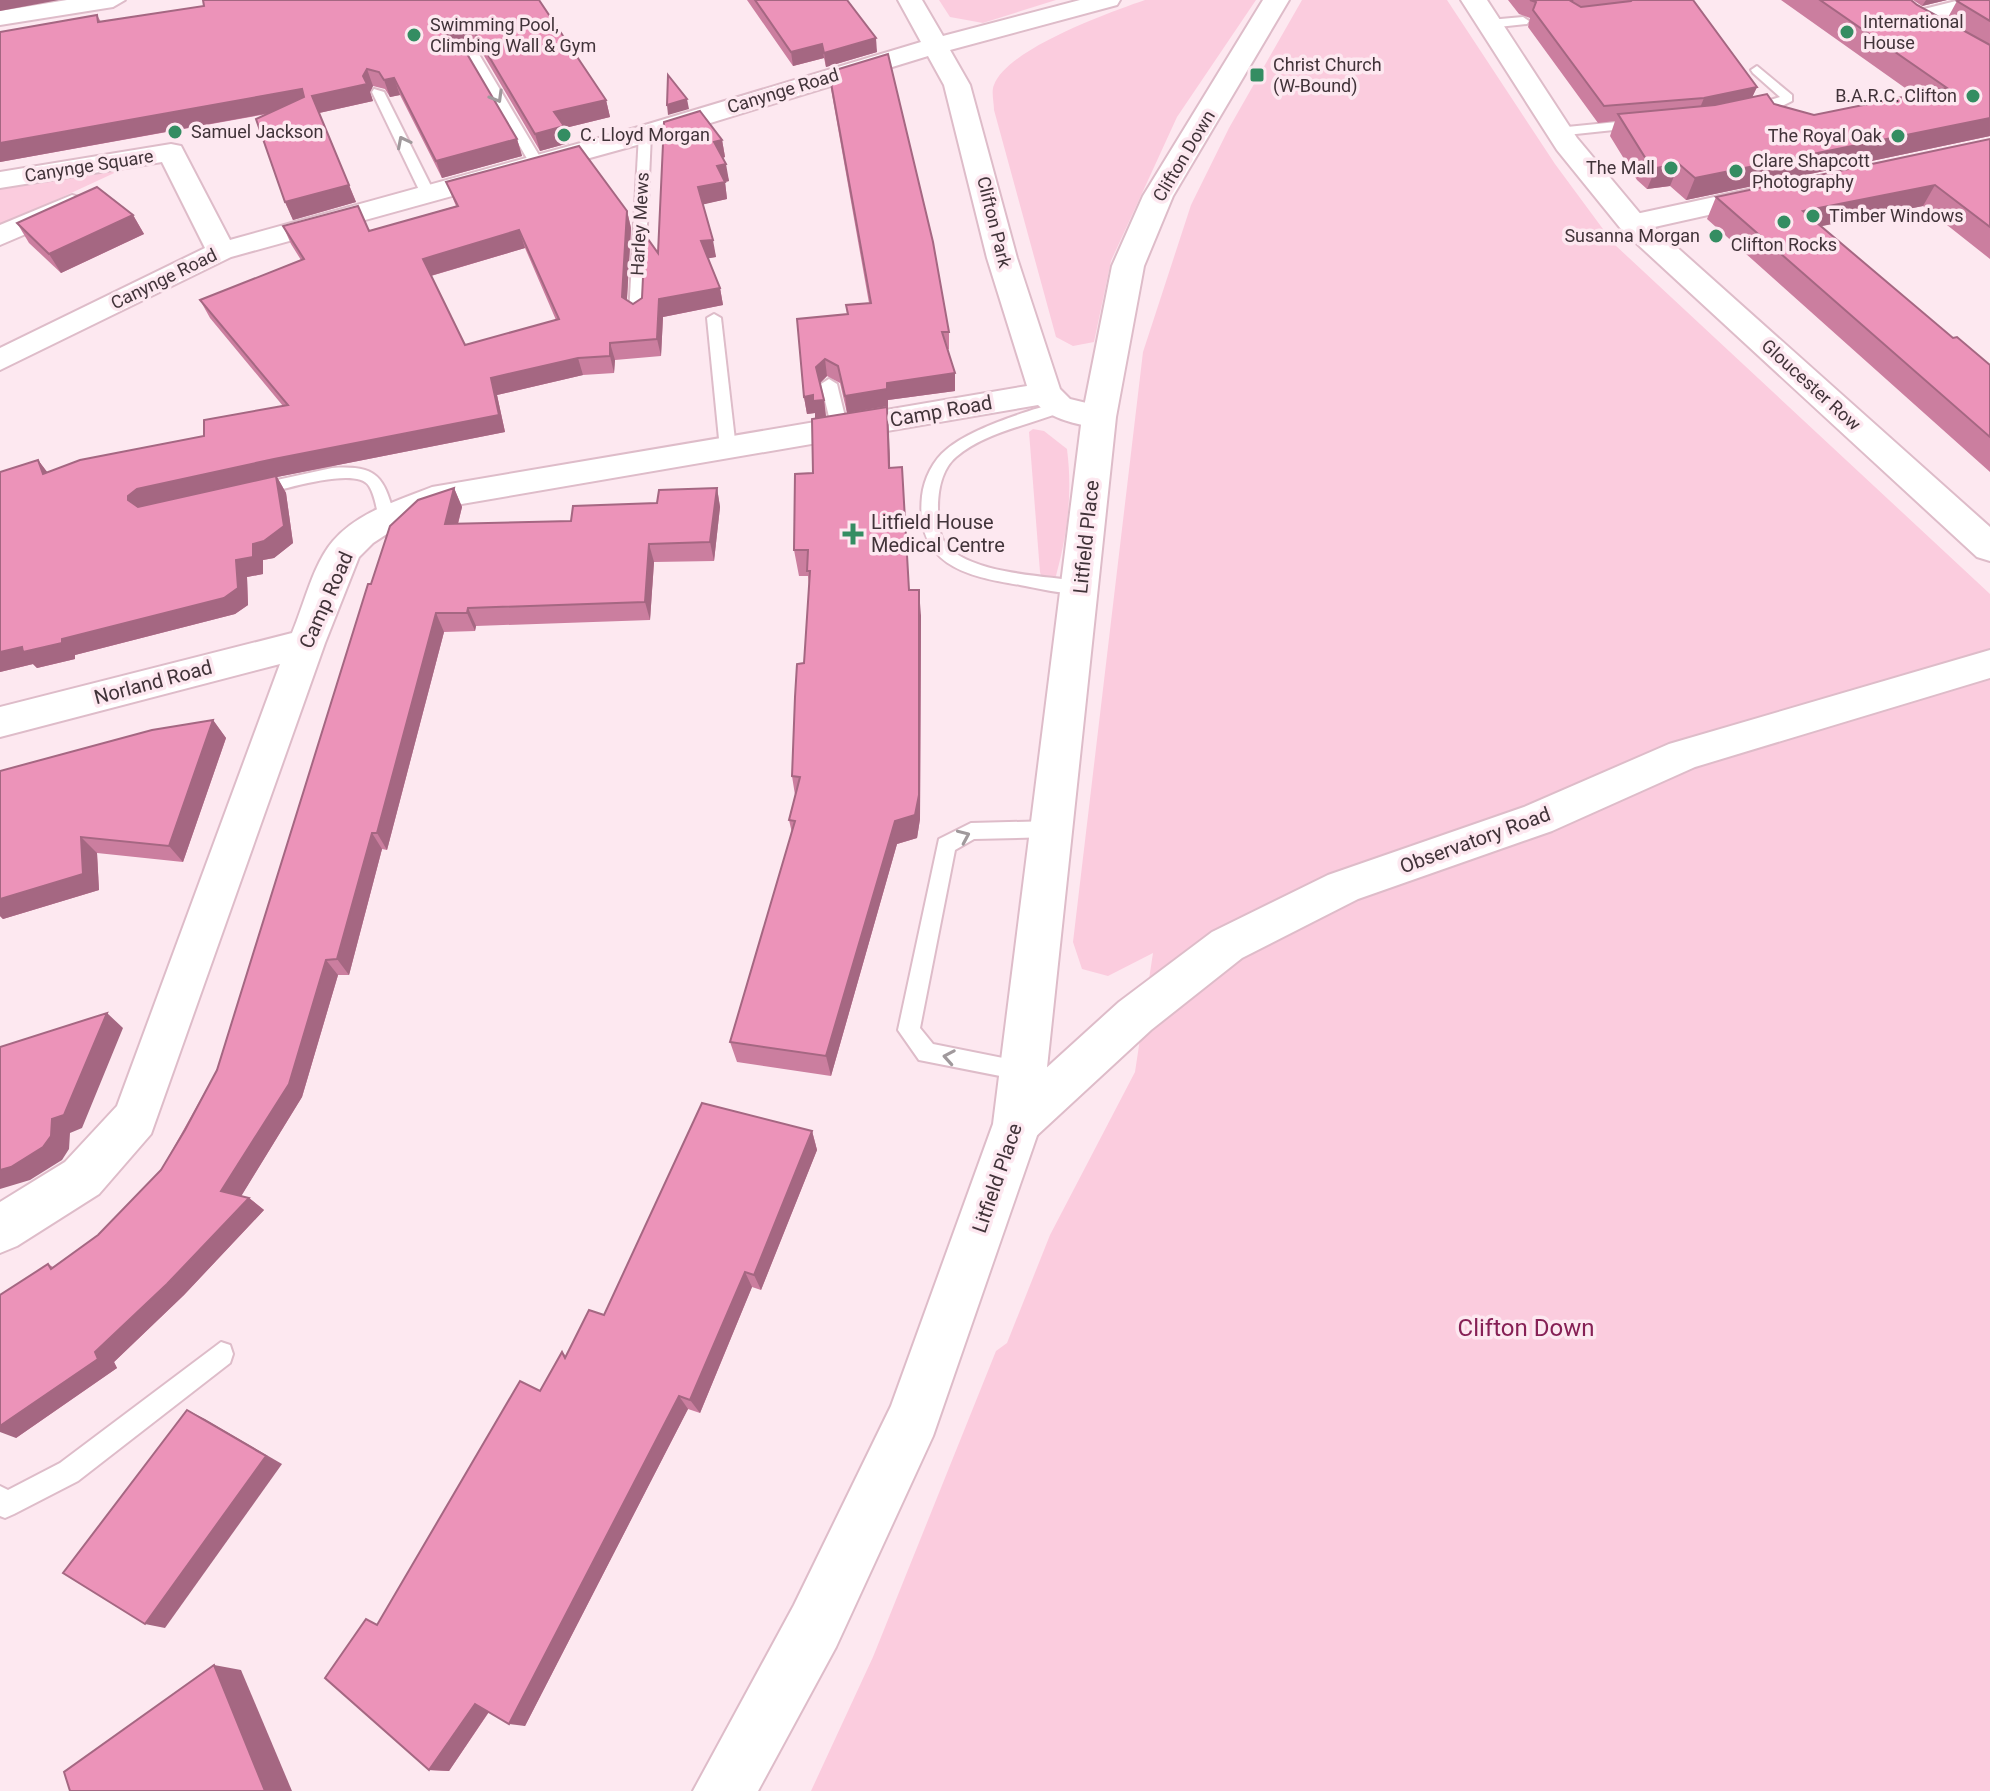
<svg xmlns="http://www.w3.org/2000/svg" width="1990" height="1791" viewBox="0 0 1990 1791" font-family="Roboto,sans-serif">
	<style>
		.green { fill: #fbccde }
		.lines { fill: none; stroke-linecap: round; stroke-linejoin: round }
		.service-casing { stroke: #debcc9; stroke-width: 4 }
		.minor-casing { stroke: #debcc9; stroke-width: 4 }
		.tertiary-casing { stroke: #debcc9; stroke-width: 4 }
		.secondary-casing { stroke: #debcc9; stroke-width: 4 }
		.service { fill: #fff; fill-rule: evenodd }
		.minor { fill: #fff; fill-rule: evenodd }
		.tertiary { fill: #fff; fill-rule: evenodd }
		.secondary { fill: #fff; fill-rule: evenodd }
		.wall { fill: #cb7e9f; fill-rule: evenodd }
		.shaded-wall { fill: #a56782 }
		.building { fill: #ec93b9; stroke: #a56782; stroke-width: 2; fill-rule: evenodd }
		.oneway { stroke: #a0999c }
		.poi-dot { fill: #348d62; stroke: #fde8f0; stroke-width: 3 }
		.labels { text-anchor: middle; stroke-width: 7; stroke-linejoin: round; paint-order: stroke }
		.far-poi-label { font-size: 18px; fill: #413339; stroke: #fde8f0; text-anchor: start }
		.far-street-label { font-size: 18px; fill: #413339; stroke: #fde8f0 }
		.street-label { font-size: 20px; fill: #413339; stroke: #fde8f0 }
		.poi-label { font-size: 20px; fill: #413339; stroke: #fde8f0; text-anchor: start }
		.near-park-label { font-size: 24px; fill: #862055; stroke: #fde8f0 }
	</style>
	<rect width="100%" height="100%" fill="#fde8f0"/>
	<!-- green -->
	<g class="green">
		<path d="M939,0H1056L983,23L950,17Z"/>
		<path d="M1145,0H1256L1177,117L1111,261L1094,342L1073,346L1056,337L994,110C994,103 991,91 994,85C1007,49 1110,12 1145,0Z"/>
		<path d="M1302,0H1447L1555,164L1614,244L1990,594V1791H811L873,1657L996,1351L1007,1343L1050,1235L1135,1072L1153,953L1108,976L1082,969L1073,942L1143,352L1191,205L1229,128Z"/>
		<path d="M116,166L125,168L0,226V186Z"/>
		<path d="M1033,429L1044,431L1067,449C1073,496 1067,537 1054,583L1043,582L1040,572L1029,432Z"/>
	</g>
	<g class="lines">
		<!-- service casing -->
		<g class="service-casing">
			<g id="service">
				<path d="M1523,17L1529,21L1527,24L1489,28L1483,24L1489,20Z"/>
				<path d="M471,47L477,51L543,162L541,165L529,162L467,55L448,60L442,56Z"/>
				<path d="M1757,66L1792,95V101L1774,110L1745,114V108L1780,97L1753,73L1751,70Z"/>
				<path d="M374,89L384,92L434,192L432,195L420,192L372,92Z"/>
				<path d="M1637,120L1643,124L1642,127L1557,136L1551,132L1557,128Z"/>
				<path d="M645,130L651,134L643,315L636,319L629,315L639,134Z"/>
				<path d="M714,314L721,318L736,449L728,454L720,449L707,318Z"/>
				<path d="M829,379L837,384L848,429L840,434L832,429L821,384Z"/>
				<path d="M1059,402L1067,407L1064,411C1030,425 985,432 956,457C942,469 938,490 938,508C938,518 938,529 942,538C959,574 1046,576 1080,581L1086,583L1089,587L1086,591C1068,597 1038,588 1020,585C964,576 915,564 922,496C924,479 933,460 947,449C972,428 1027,411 1059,402Z"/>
				<path d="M332,468C378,465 384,477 395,518L393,522H381C376,511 376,497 369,486C356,465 275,492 254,497L246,491L254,485Z"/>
				<path d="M1053,821L1060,823L1063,829L1060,835L1053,837L974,839L955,850L920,1028L933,1044L1033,1064L1036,1071L1033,1078L1025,1081L919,1060L898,1030L939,839L971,823Z"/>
				<path d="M221,1342L230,1345L233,1354L230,1363L78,1481L14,1514L5,1518L0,1516V1486L8,1490L60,1463Z"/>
			</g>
		</g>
		<!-- minor casing -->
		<g class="minor-casing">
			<g id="minor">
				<path d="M67,0H125L113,7L0,25V11Z"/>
				<path d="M898,0H922L943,36L1080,0H1120L1117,5L950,50L970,85L1017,258L1060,389L1070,399L1111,409L1115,417L1111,425C1089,430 1053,420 1038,405L450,506L399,526L373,543L359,557L325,643L151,1134L99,1194L17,1246L0,1253V1202L65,1162L117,1106L280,664L0,737V707L292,633C304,605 313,564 333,541C358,512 397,501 432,487L1027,386L987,258L944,85L928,56L655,140L231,257L0,370V348L205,248L162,162L0,188V172L171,144L181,146L230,240L635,128L921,42Z"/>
				<path d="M1960,0H1990V7L1917,25L1905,18L1908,13Z"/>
				<path d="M1770,185L1780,187L1784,193L1780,199L1632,232L1622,229L1618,223L1622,217Z"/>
				<path d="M72,195L82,198L86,204L82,210L0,245V225Z"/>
				<path d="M1990,650V678L1695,767L1552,831L1358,899L1242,958L1151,1030L1033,1139L1017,1146L1001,1139L994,1124L1001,1109L1119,1002L1212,932L1328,875L1524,807L1669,744Z"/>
			</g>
		</g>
		<!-- tertiary casing -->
		<g class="tertiary-casing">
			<path id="tertiary" d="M1263,0H1289L1173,196L1144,266L1116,417L1041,1124L933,1436L836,1647L758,1791H693L794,1605L891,1406L993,1124L1082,417L1112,266L1143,196Z"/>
		</g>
		<!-- secondary casing -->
		<g class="secondary-casing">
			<path id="secondary" d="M1461,0H1487L1577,138L1643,217L1990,527V561L1977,557L1621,229L1557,150Z"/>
		</g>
		<!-- service -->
		<use href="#service" class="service"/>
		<!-- minor -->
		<use href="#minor" class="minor"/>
		<!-- tertiary -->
		<use href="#tertiary" class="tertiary"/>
		<!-- secondary -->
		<use href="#secondary" class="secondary"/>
	</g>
	<!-- wall -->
	<g class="wall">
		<path d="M539,0L606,100L610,117L565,128L569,143L540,151L480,49L470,44L463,47L517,139L522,156L442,178L400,95L390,97L385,89L373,86L370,92L373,101L319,113L356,202L293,220L285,202L267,114L0,162V32L97,15L101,22Z"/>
		<path d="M747,0H847L877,52L826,67L824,58L793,66Z"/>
		<path d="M1508,0H1693L1757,87L1752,97L1814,115L1915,95L1781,0H1911L1917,5L1946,21L1957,1L1990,0V136L1686,200L1670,186L1647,189L1637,180L1610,136L1615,121L1598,123L1528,27L1530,18L1519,14Z"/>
		<path d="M1913,0H1947L1922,6Z"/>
		<path d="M829,72L949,332V349L947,350L955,391L888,400V406L847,413L840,383L827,376L820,383L824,400L826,417L815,419V413L807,414L804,397L847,314L846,305L869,303L831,89Z"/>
		<path d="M1990,139V259L1923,206L1821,226L1953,338L1990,365V472L1707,219L1716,197Z"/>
		<path d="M722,140L725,157L723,158L729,181L725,182L727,199L703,204L716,257L708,258L720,288L723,305L663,317L661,356L615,360L614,373L583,375L497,395L505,432L277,477L286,493L293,543L274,558L263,560V574L247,577L248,605L235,614L75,655V659L37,668L33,664L0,672V472L38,460L47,472L204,436L283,406L210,318L200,300L301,260L291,244L283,226L369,231L456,206L446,182L627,211L631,228L627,300L633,304L642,298L658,253ZM525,248L556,320L465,345L431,276Z"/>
		<path d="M133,215L144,234L61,273L29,243L17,223Z"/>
		<path d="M887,407L890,468L909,590L921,616L920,819L917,838L897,844L831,1076L737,1062L730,1042L792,833L789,820L795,795L792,776L804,663L809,585L808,576H799L794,550L813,473Z"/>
		<path d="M454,488L462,507L458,524L571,521L657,503L717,488L720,507L714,561L654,562L650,620L476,626L475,631L444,632L387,850L382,849L349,975H338L302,1097L241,1196L249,1198L264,1210L184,1295L114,1362L117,1368L16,1438L48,1264L53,1267L98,1235L161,1170L217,1070L371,584Z"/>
		<path d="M213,720L226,738L183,862L97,853L99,890L3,919L0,916V771Z"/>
		<path d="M812,1131L817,1150L761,1290L752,1287L700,1413L688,1409L525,1726L489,1712L449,1771L429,1770L379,1622L540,1391L562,1352L566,1356L604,1315Z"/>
	</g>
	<!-- shaded-wall -->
	<g class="shaded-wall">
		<path d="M0,0H59L0,11Z"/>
		<path d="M1926,0H1947L1922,6Z"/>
		<path d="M465,27L470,44L439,57L434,40Z"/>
		<path d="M876,38L877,52L826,67L824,53Z"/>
		<path d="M822,44L824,58L793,66L791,52Z"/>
		<path d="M367,69L373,86L370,92L373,101L319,113L312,96L363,76Z"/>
		<path d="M394,78L400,95L390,97L384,80Z"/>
		<path d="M1757,87L1749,104L1697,115L1704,98Z"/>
		<path d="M302,89L308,106L0,162V143Z"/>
		<path d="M687,99L689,109L668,115L667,105Z"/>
		<path d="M606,100L610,117L565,128L569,143L540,151L535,134L554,112Z"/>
		<path d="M1990,118V136L1686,200L1695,178Z"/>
		<path d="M517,139L522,156L442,178L436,161Z"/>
		<path d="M722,140L725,157L717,159L714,142Z"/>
		<path d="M726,164L729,181L725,182L727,199L701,205L698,187L717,166Z"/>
		<path d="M1679,164L1670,186L1647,189L1656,168Z"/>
		<path d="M349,185L356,202L293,220L285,202Z"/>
		<path d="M1935,185L1923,206L1792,232L1803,211Z"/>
		<path d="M627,211L631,228L626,315L622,297Z"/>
		<path d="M133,215L144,234L61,273L49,254Z"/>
		<path d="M519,230L525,248L430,276L423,259Z"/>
		<path d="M713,240L716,257L705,259L701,241Z"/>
		<path d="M720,288L723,305L663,317L661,356L657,339L659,299Z"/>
		<path d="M610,343L615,360L614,373L610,356Z"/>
		<path d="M578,358L583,375L497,395L505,432L277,477L286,493L293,543L274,558L263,560V574L247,577L248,605L235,614L75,655V659L37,668L33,664L0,672V652L62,639L139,513L128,500V496L137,489L491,378Z"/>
		<path d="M825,359L827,376L818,385L816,367Z"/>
		<path d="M955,373V391L888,400V406L847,413L845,396L887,383Z"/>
		<path d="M813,395L824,400L826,417L815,419V413L807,414L804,397Z"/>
		<path d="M887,407L889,434L891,494L889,468Z"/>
		<path d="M38,460L51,477L43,474Z"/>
		<path d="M454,488L462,507L453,543L445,524Z"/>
		<path d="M717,488L720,507L714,561L710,542Z"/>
		<path d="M649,544L654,562L650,620L645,602Z"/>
		<path d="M919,590L921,616L920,819L917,838L897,844L831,1076L826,1056Z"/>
		<path d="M468,608L476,626L475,631L467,613Z"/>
		<path d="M436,613L444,632L387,850L377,833Z"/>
		<path d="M213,720L226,738L183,862L169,846Z"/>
		<path d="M372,833L382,849L349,975L337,959Z"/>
		<path d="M81,837L97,853L99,890L3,919L0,916V899Z"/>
		<path d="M326,960L338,975L302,1097L237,1203L221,1191Z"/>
		<path d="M107,1013L123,1028L82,1128L70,1133L69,1149L62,1160L30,1180L0,1189V1170L52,1119Z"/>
		<path d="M812,1131L817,1150L761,1290L754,1275Z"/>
		<path d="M249,1198L264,1210L184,1295L114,1362L117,1368L16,1438L0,1432V1426L95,1352Z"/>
		<path d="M745,1272L752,1287L700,1413L690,1400Z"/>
		<path d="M679,1396L688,1409L525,1726L509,1724Z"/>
		<path d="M187,1410L205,1419L282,1464L165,1628L145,1624Z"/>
		<path d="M214,1665L241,1670L292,1791H265Z"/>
		<path d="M475,1704L492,1707L449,1771L429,1770Z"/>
	</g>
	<!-- building -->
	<g class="building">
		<path d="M203,0H539L606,100L554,112L564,126L535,134L475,33L465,27L434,40L443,46L460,42L517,139L436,161L394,78L384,80L379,72L367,69L363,76L367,84L312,96L349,185L285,202L256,119L304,97L302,89L0,143V32L97,15L98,22L204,6Z"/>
		<path d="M755,0H847L876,38L824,53L822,44L791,52Z"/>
		<path d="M1530,0H1573L1571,1L1581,7L1631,1L1632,0H1693L1757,87L1704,98L1604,106L1533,10L1536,2Z"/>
		<path d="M1820,0H1911L1917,5L1990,45V118L1695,178L1679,164L1656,168L1646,159L1618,114L1715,105L1767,94L1774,104L1814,115L1947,88Z"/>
		<path d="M1990,0V21L1957,1L1960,0Z"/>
		<path d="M888,54L933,242L949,332H942L955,373L887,383V389L845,396L838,366L825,359L816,367L824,400L813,401V395L804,397L797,319L848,314L846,305L871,303L829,72Z"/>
		<path d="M668,75L687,99L667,105Z"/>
		<path d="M700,111L722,140L714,142L726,164L717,166L725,182L698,187L713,240L701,241L720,288L659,299L657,339L610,343V356L578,358L491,378L499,415L274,459L137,489L128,496V500L138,507L276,476L284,526L264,541L253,544V557L236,560L238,588L224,598L62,639V643L23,652L22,647L0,652V472L38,460L43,474L80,460L204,436V420L288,405L200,300L304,259L283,226L358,206L369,231L458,206L446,182L579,146L627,211L622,297L633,304L642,298L645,235L658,253L664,122ZM519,230L559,319L465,345L423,259Z"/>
		<path d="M1990,139V227L1935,185L1803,211L1953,338L1957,337L1990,365V437L1716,197Z"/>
		<path d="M97,187L133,215L49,254L17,223Z"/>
		<path d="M887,407L889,468L902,467L909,590H919V795L915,815L895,821L826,1056L730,1042L795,821L789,820L800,777L792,776L795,697L797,664L804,663L810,571H807L808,550H794L795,474L813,473L812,419Z"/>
		<path d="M454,488L445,524L571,521L573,506L657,503L659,490L717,488L710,542L649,544L645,602L468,608L467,613H436L377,833H372L337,959L326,960L289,1084L221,1191L249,1198L167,1284L95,1352L98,1359L0,1426V1295L48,1264L51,1269L98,1235L161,1170L185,1130L217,1070L368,584H371L390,526L418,500Z"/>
		<path d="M213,720L169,846L81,837L83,874L0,899V771L152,730Z"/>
		<path d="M107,1013L64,1115L52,1119L51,1136L43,1147L11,1167L0,1170V1047Z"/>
		<path d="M702,1103L812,1131L754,1275L745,1272L690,1400L679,1396L509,1724L475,1704L429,1770L325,1678L366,1619L377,1625L520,1381L540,1391L562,1352L565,1358L589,1310L604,1315Z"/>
		<path d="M187,1410L266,1456L145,1624L63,1573Z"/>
		<path d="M214,1665L265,1791H70L64,1772Z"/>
	</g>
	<!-- one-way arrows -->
	<defs><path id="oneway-chevron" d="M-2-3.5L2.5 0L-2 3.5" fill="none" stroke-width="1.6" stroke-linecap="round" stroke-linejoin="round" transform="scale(2)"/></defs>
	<g class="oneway">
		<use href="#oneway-chevron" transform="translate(497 97) rotate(60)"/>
		<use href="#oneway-chevron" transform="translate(403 142) rotate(-117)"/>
		<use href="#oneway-chevron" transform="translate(964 836) rotate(-24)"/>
		<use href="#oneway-chevron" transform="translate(949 1057) rotate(-170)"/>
	</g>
	<!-- markers -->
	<g class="poi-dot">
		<circle cx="1847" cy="32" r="8"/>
		<circle cx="414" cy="35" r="8"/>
		<rect x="1249" y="67" width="16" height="16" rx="4"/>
		<circle cx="1973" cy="96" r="8"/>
		<circle cx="175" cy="132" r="8"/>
		<circle cx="564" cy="135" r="8"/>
		<circle cx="1898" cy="136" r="8"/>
		<circle cx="1671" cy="168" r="8"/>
		<circle cx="1736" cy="171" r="8"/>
		<circle cx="1813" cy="216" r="8"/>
		<circle cx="1784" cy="222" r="8"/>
		<circle cx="1716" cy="236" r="8"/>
		<path d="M849 522h8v8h8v8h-8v8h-8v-8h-8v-8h8z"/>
	</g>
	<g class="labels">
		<!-- far-poi labels -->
		<g class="far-poi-label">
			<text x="1863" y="28">International<tspan x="1863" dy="21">House</tspan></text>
			<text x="430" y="31">Swimming Pool,<tspan x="430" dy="21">Climbing Wall &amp; Gym</tspan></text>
			<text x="1273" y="71">Christ Church<tspan x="1273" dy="21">(W-Bound)</tspan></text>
			<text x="1957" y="102" text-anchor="end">B.A.R.C. Clifton</text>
			<text x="191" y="138">Samuel Jackson</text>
			<text x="580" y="141">C. Lloyd Morgan</text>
			<text x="1882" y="142" text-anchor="end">The Royal Oak</text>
			<text x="1752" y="167">Clare Shapcott<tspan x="1752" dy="21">Photography</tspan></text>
			<text x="1655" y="174" text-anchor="end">The Mall</text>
			<text x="1829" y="222">Timber Windows</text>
			<text x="1700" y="242" text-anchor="end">Susanna Morgan</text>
			<text x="1784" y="251" text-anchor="middle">Clifton Rocks</text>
		</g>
		<!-- far-street labels -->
		<g class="far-street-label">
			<text transform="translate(783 91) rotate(-17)" y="6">Canynge Road</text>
			<text transform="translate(1184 156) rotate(-59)" y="6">Clifton Down</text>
			<text transform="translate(89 166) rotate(-9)" y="6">Canynge Square</text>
			<text transform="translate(994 222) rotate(76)" y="6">Clifton Park</text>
			<text transform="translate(640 224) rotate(-87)" y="6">Harley Mews</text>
			<text transform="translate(164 279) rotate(-26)" y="6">Canynge Road</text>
			<text transform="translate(1811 385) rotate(42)" y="6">Gloucester Row</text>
		</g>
		<!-- street labels -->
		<g class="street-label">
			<text transform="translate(941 411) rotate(-10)" y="7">Camp Road</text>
			<text transform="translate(1086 537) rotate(-84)" y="7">Litfield Place</text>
			<text transform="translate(326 600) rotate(-66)" y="7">Camp Road</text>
			<text transform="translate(153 682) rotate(-15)" y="7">Norland Road</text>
			<text transform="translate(1475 840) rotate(-20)" y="7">Observatory Road</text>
			<text transform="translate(997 1178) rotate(-71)" y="7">Litfield Place</text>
		</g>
		<!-- poi labels -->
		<g class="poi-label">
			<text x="871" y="529">Litfield House<tspan x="871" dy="23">Medical Centre</tspan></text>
		</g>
		<!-- near-park labels -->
		<g class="near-park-label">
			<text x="1526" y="1336">Clifton Down</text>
		</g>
	</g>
</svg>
